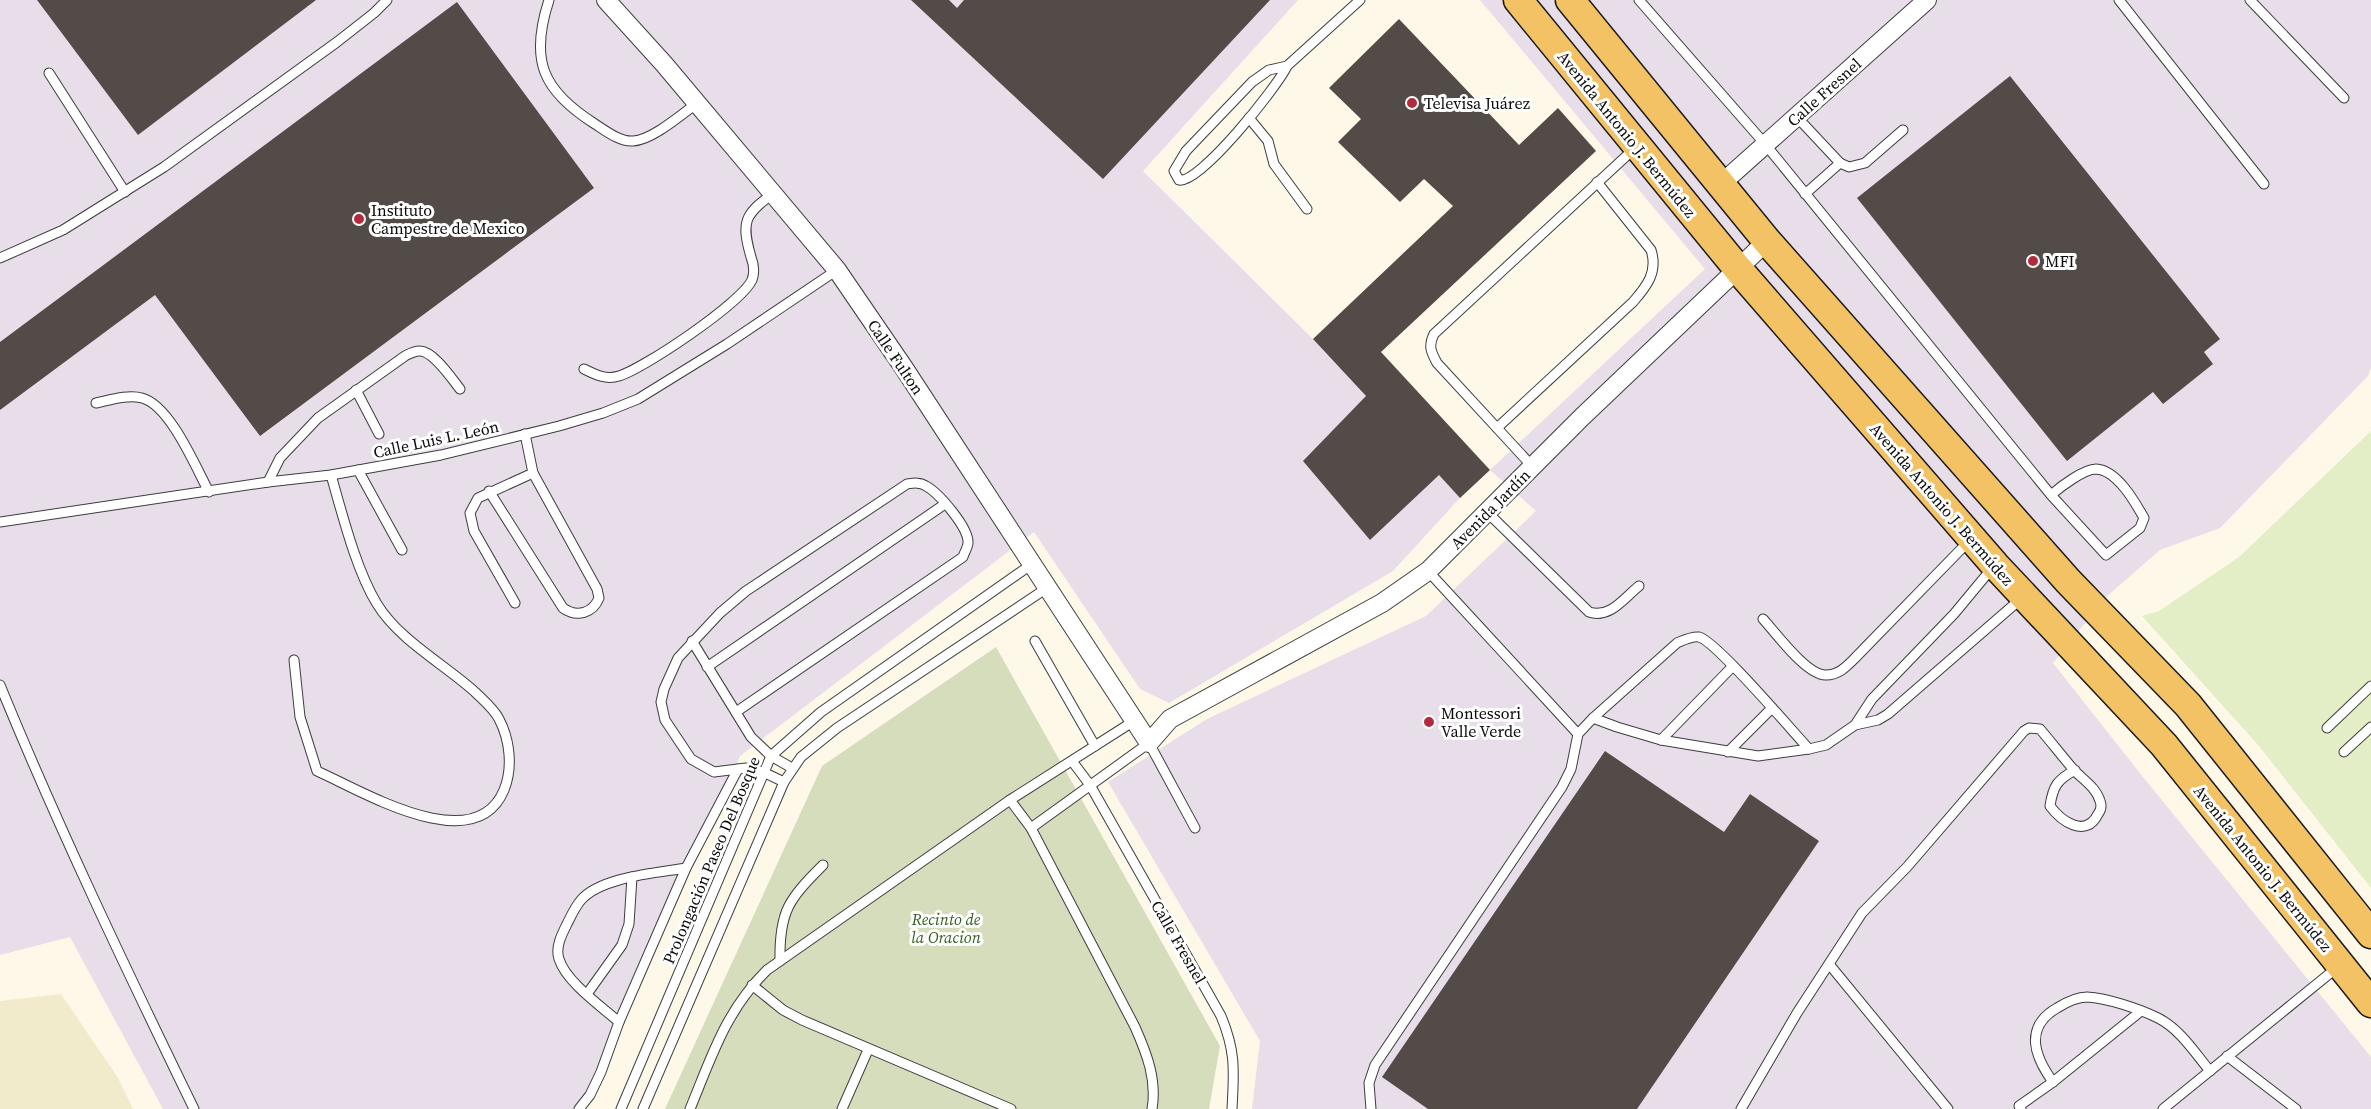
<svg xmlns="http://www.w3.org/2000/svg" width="2371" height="1109" viewBox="0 0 2371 1109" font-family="'Source Serif 4',serif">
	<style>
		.industrial { fill: #e7dee9 }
		.farmland { fill: #f2ebcb }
		.cemetery { fill: #d6ddbd }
		.pitch { fill: #e4eec6 }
		.building { fill: #524b47 }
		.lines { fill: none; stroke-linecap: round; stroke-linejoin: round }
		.lane-casing { stroke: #3d3d3d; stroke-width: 11 }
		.street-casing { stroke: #3d3d3d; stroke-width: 20 }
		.primary-casing { stroke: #1b1b1b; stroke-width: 31 }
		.lane { stroke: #fff; stroke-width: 9 }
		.street { stroke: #fff; stroke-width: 18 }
		.primary { stroke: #f3c264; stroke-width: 28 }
		.poi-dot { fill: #b32a3e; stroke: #fff; stroke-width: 2 }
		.labels { text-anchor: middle; stroke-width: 6; stroke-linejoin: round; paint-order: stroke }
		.street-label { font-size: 16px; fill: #0a0a0a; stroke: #fff }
		.poi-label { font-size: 16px; fill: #0a0a0a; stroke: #fff; text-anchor: start }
		.park-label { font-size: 16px; font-style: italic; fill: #325e1f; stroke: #fff }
	</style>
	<rect width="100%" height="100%" fill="#fef8e9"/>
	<!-- industrial -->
	<g class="industrial">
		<path d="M0,0H1298L1143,171L1313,339L1460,498L1393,571L1169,703L1140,689L1034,532L740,756L586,1109H163L70,937L0,955Z"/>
		<path d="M1480,0H2371V368L2368,376L2220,528L2160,550L2106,597L2053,663L2143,777L2371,1057V1109H1252L1260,1041L1108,782L1207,719L1426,616L1536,511L1490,470L1705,269Z"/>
	</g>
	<!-- farmland -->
	<path class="farmland" d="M61,994L118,1078L133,1109H0V1001Z"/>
	<!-- cemetery -->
	<path class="cemetery" d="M996,647L1220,1046L1209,1109H665L822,766Z"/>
	<!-- pitch -->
	<path class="pitch" d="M2371,431V888L2259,746L2142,616L2159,611L2239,557Z"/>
	<!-- building -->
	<g class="building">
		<path d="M37,0H316L138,135Z"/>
		<path d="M911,0H949L957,8L964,0H1270L1103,179Z"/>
		<path d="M457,2L594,188L260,436L155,295L0,410V342Z"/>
		<path d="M1399,19L1519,145L1558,108L1596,151L1381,352L1490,470L1460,498L1439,475L1370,540L1303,461L1366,396L1313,339L1453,206L1424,179L1400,202L1338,142L1361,119L1329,88Z"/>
		<path d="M2010,76L2220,339L2204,352L2213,364L2163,404L2153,392L2067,461L1857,198Z"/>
		<path d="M1605,751L1724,832L1750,794L1819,841L1637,1109H1428L1382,1077Z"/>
	</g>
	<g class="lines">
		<!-- lane casing -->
		<g class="lane-casing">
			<g id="lane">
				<path d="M549,0C529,61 543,91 595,124C606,131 620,142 633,141C652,140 681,115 696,104"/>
				<path d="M1639,0L1765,144L2051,495C2060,487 2084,469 2096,469C2117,470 2135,502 2144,518L2140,528L2106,555L2051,495"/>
				<path d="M2119,0L2264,184"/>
				<path d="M2250,0L2344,98"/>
				<path d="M1287,66C1278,86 1199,185 1179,180L1174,171L1186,151L1252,82L1269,70L1287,66L1360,0"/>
				<path d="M49,73L125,192"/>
				<path d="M1796,116L1840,163L1849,167L1865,163L1903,130"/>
				<path d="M1249,118L1268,141L1274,164L1307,209"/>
				<path d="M1805,194L1840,163"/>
				<path d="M0,258L63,230L164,167L337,42L374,13L387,0"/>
				<path d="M584,369C596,375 606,380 619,376C645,368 741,303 752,280C755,272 754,265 751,257C741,222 744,214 774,193"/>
				<path d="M356,390L379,434"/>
				<path d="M96,403C110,400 128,394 142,398C170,405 196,468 209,492"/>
				<path d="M1497,428L1633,302C1647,286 1658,272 1651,250L1597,182"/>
				<path d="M1532,466L1437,363C1431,352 1428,346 1434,334L1635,148"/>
				<path d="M358,470L402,550"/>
				<path d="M268,482L280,458L318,418L405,356C409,354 414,351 419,351C433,350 452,379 460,389"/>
				<path d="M489,491L563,608C577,618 593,613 599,598L597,589L533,473L525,434"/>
				<path d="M1487,512L1589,612C1610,619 1624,598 1639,586"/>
				<path d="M0,522L268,482L331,475L441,455L559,426L603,413L638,399L727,344L837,270"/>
				<path d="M1428,571L1578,734"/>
				<path d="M515,603L474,531L470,513L478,498L533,473"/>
				<path d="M1763,619C1776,633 1807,676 1826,675C1839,675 1847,666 1855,658L1970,540"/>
				<path d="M692,641L751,737L771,756L792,768"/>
				<path d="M1035,641L1095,746"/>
				<path d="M294,660L300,717L317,771C362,791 475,860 504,790C513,768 510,740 499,719C494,709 483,700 475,692C444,664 399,640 377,604C356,570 342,513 331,475"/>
				<path d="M707,667L945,504"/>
				<path d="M0,685C59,829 126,969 194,1109"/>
				<path d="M736,712L963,557C964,553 968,547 968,543C969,528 939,493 926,486C920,482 914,483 907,484L746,591L720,613L678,658L664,689L661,702L665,720L691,759L714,772L746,768L763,772L784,782"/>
				<path d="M1593,718L1677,643C1684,640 1692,636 1699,637C1716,641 1793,732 1809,749"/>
				<path d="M1855,725L1872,699L1954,614L1993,567"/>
				<path d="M2327,728L2371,686"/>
				<path d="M1661,740L1733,666"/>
				<path d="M1728,752L1772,708"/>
				<path d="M2344,752L2371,727"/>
				<path d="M1072,761L1090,785L1221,1016C1236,1052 1234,1071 1232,1109"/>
				<path d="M1010,800L1031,828L1135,1027C1147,1054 1157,1080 1152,1109"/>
				<path d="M1031,828L1149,743L1195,828"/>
				<path d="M780,961C779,911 789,899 823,865"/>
				<path d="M1829,964L1948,1109"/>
				<path d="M752,985L783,1010L802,1020L1011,1109"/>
				<path d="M587,994L622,945L629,924L632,877"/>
				<path d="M619,1022C602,1007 566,982 559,959C555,947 562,934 567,924C571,916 575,907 581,900C601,877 656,873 686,868"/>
				<path d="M2227,1056L2296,1109"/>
				<path d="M2053,1082C2034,1056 2024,1027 2057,1008C2065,1003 2077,997 2087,997C2107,998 2140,1009 2158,1018C2180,1029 2195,1053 2210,1071"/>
				<path d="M579,1109L590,1095L601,1072L619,1022L686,868L738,769"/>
				<path d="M621,1109L771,756L821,712L1032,564"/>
				<path d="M643,1109L784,782L801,757L837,728L1047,588"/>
				<path d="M690,1109C712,1056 725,1012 767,970L1010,800L1134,721"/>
				<path d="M842,1109L868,1050"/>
				<path d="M1371,1109L1369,1083L1375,1065L1562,787L1571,769L1578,734L1593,718L1617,727L1661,740L1758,756L1809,749L1826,745L1855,725L1878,720L1888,714L2023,597"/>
				<path d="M1741,1109L1797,1013L1862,913L1907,867L2024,731L2029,728L2040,729C2051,742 2062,756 2073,769C2082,779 2096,787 2100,801C2102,806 2101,810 2098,814C2086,839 2061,821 2050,806C2053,786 2057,780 2075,770"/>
				<path d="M2021,1109L2019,1106L2053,1082L2141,1011"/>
				<path d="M2163,1109L2339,966"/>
			</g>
		</g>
		<!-- street casing -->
		<g class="street-casing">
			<g id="street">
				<path d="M606,0L664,64L837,270L904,368L1149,743L1170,719L1382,603L1428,571L1582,417L1767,241"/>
				<path d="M1721,184L1927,0"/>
			</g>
		</g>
		<!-- primary casing -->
		<g class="primary-casing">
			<g id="primary">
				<path d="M1518,0L1738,269L1995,565L2164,745L2371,1003"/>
				<path d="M1570,0L1767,241L2068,581L2188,705L2371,934"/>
			</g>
		</g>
		<!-- lane -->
		<use href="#lane" class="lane"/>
		<!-- street -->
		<use href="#street" class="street"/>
		<!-- primary -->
		<use href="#primary" class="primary"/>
	</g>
	<!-- markers -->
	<g class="poi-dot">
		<circle cx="1412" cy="103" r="6"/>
		<circle cx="359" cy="219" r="6"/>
		<circle cx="2033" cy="261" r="6"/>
		<circle cx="1429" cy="722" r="6"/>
	</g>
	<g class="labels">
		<!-- street labels -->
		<g class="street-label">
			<text transform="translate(1824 92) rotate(-42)" y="6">Calle Fresnel</text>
			<text transform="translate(1627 134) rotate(51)" y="6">Avenida Antonio J. Bermúdez</text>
			<text transform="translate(896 357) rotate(56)" y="6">Calle Fulton</text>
			<text transform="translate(436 439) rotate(-12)" y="6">Calle Luis L. León</text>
			<text transform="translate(1942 504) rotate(49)" y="6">Avenida Antonio J. Bermúdez</text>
			<text transform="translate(1490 509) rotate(-45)" y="6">Avenida Jardín</text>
			<text transform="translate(711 860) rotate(-67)" y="6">Prolongación Paseo Del Bosque</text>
			<text transform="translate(2263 868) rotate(51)" y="6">Avenida Antonio J. Bermúdez</text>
			<text transform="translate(1179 942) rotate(60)" y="6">Calle Fresnel</text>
		</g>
		<!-- poi labels -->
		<g class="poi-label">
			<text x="1424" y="109">Televisa Juárez</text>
			<text x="371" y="216">Instituto<tspan x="371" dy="18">Campestre de Mexico</tspan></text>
			<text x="2045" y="267">MFI</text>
			<text x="1441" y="719">Montessori<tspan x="1441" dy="18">Valle Verde</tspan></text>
		</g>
		<!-- park labels -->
		<g class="park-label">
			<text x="946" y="925">Recinto de<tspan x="946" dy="18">la Oracion</tspan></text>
		</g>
	</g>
</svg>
